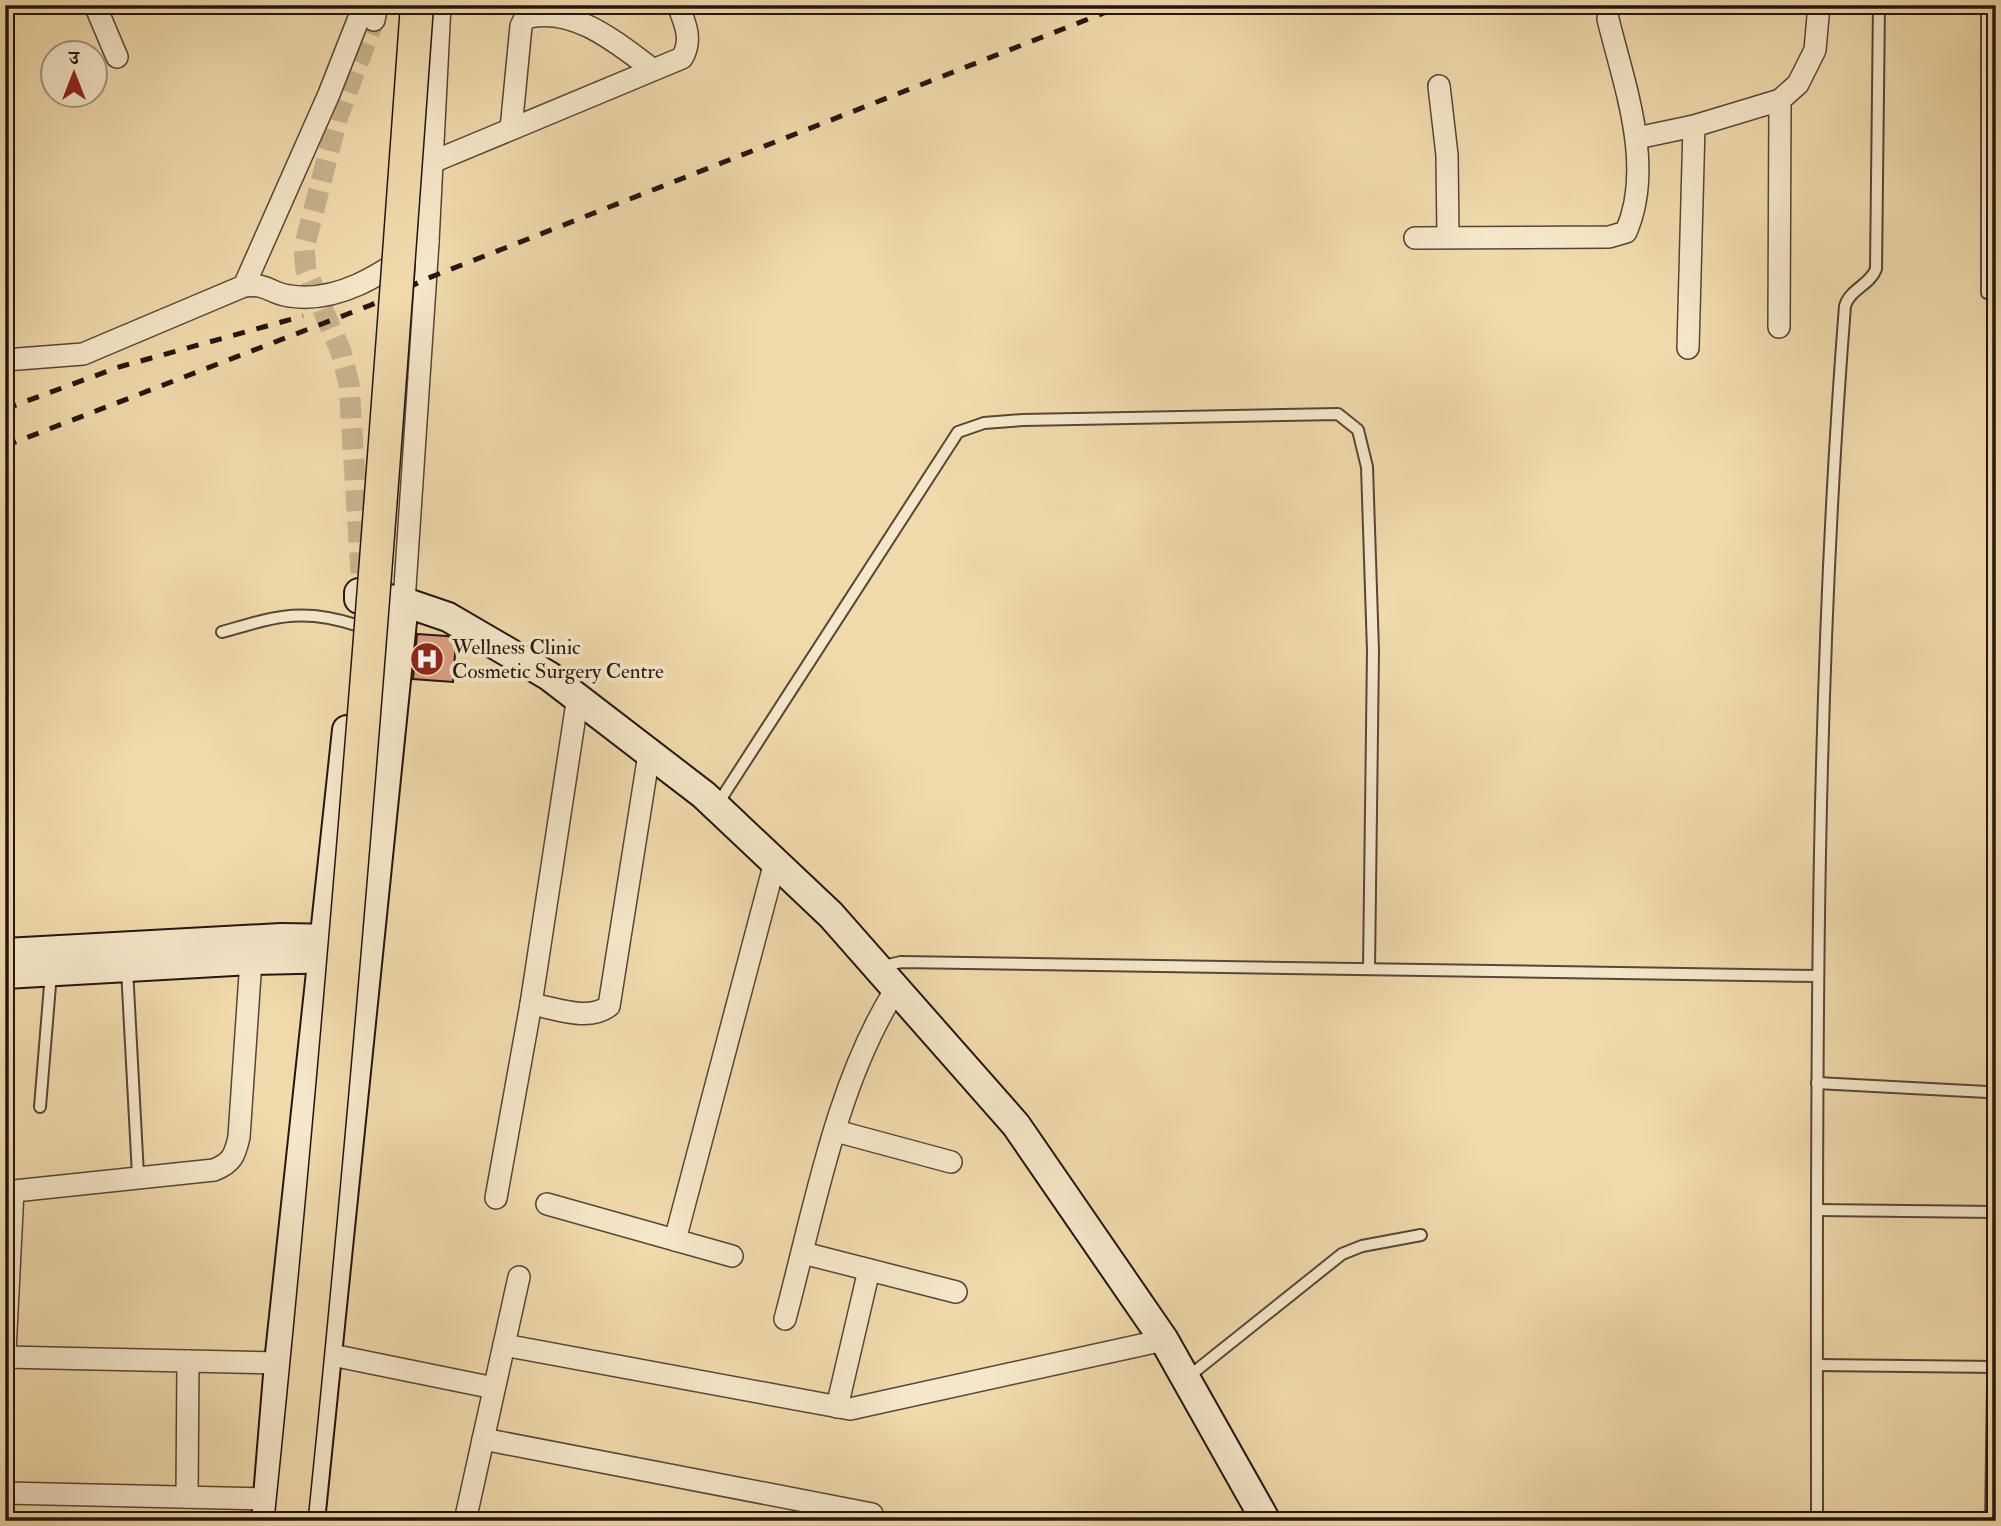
<svg xmlns="http://www.w3.org/2000/svg" width="2001" height="1526" viewBox="0 0 2001 1526" font-family="'IM FELL Double Pica','Noto Serif Devanagari',serif">
	<style>
		.building { fill: #dd9f82; stroke: #25150f; stroke-width: 2 }
		.lines { fill: none; stroke-linecap: round; stroke-linejoin: round }
		.street-tunnel { stroke: #c7b38d; stroke-width: 21; stroke-dasharray: 21 10; stroke-linecap: butt }
		.lane-casing { stroke: #584636; stroke-width: 14 }
		.street-casing { stroke: #584636; stroke-width: 24 }
		.secondary-casing { stroke: #25150f; stroke-width: 32 }
		.lane { stroke: #f5e7c9; stroke-width: 10 }
		.street { stroke: #f5e7c9; stroke-width: 21 }
		.secondary { stroke: #f5e7c9; stroke-width: 28 }
		.rail { stroke: #25150f; stroke-width: 5; stroke-dasharray: 12 12; stroke-linecap: butt }
		.primary-bridge-casing { stroke: #25150f; stroke-width: 35; stroke-linecap: butt }
		.primary-bridge { stroke: #f0daac; stroke-width: 32 }
		.labels { text-anchor: middle; stroke-width: 7; stroke-linejoin: round; paint-order: stroke }
		.poi-label { font-size: 21px; fill: #25150f; stroke: #f5e7c9; text-anchor: start }
	</style>
	<rect width="100%" height="100%" fill="#f0daac"/>
	<filter id="stains"><feTurbulence type="fractalNoise" baseFrequency=".00286" numOctaves="4"/><feColorMatrix values="0 0 0 0 .2 0 0 0 0 .09 0 0 0 0 .02 0 0 0 .5 -.17"/></filter>
	<radialGradient id="worn" r=".72"><stop offset=".6" stop-color="#630" stop-opacity="0"/><stop offset="1" stop-color="#630" stop-opacity=".3"/></radialGradient>
	<!-- building -->
	<path class="building" d="M417,634L447,636L456,641L453,682L413,679Z"/>
	<g class="lines">
		<!-- street-tunnel -->
		<path class="street-tunnel" d="M361,573L349,384L341,352L306,270L304,248L338,116L374,20"/>
		<!-- lane casing -->
		<g class="lane-casing">
			<g id="lane">
				<path d="M1987,293V5"/>
				<path d="M222,632C275,617 301,607 356,625"/>
				<path d="M717,805L958,432L984,423L1023,420L1338,414L1358,430L1367,467L1373,651L1369,969"/>
				<path d="M879,967L901,962L1817,976"/>
				<path d="M127,969L138,1175"/>
				<path d="M1817,1083L1987,1092L1996,1096"/>
				<path d="M40,1107L51,973"/>
				<path d="M1817,1210L1996,1212"/>
				<path d="M1817,1365L1996,1367"/>
				<path d="M1188,1377L1342,1254L1362,1246L1421,1235"/>
				<path d="M1268,1518H1583L1748,1521"/>
				<path d="M1817,1521C1817,1115 1813,710 1845,306C1850,289 1870,285 1876,269L1879,5"/>
				<path d="M1991,1521L1996,1181"/>
			</g>
		</g>
		<!-- street casing -->
		<g class="street-casing">
			<g id="street">
				<path d="M95,5L117,57"/>
				<path d="M374,20L377,5"/>
				<path d="M1439,86L1447,155L1448,237"/>
				<path d="M511,129L521,26L525,18C573,5 617,43 652,69"/>
				<path d="M1637,138L1694,126L1780,100L1798,84L1815,50L1819,5"/>
				<path d="M430,163L682,58C693,40 685,23 678,5"/>
				<path d="M1415,238L1609,237L1626,232C1655,166 1624,85 1608,19"/>
				<path d="M244,286L329,94L364,5"/>
				<path d="M1779,327L1780,100"/>
				<path d="M1688,348L1694,126"/>
				<path d="M5,360L83,354L244,286C269,283 270,294 290,296C342,304 388,269 428,242L440,5"/>
				<path d="M404,602L428,242"/>
				<path d="M531,1004C555,1008 588,1022 609,1006L649,754"/>
				<path d="M836,1131L951,1162"/>
				<path d="M5,1192L214,1170C232,1163 235,1155 239,1137L252,945"/>
				<path d="M496,1198L531,1004L578,696"/>
				<path d="M547,1204L732,1256"/>
				<path d="M675,1240L775,862"/>
				<path d="M803,1253L956,1292"/>
				<path d="M785,1319C814,1211 836,1083 896,989"/>
				<path d="M504,1345L850,1409L1164,1340"/>
				<path d="M5,1352L13,1191"/>
				<path d="M327,1354L494,1388"/>
				<path d="M5,1357L279,1363"/>
				<path d="M837,1407L869,1270"/>
				<path d="M483,1439L872,1514"/>
				<path d="M5,1493L268,1499"/>
				<path d="M187,1497L188,1361"/>
				<path d="M465,1521L519,1277"/>
			</g>
		</g>
		<!-- secondary casing -->
		<g class="secondary-casing">
			<g id="secondary">
				<path d="M359,599V593L404,602L448,617L549,676L704,795L831,915L1016,1125L1164,1340L1266,1521"/>
				<path d="M5,953L281,938L342,939"/>
				<path d="M5,974L251,960L341,958"/>
				<path d="M266,1521L279,1363L347,730"/>
				<path d="M310,1521L404,602"/>
			</g>
		</g>
		<!-- lane -->
		<use href="#lane" class="lane"/>
		<!-- street -->
		<use href="#street" class="street"/>
		<!-- secondary -->
		<use href="#secondary" class="secondary"/>
		<!-- rail -->
		<g class="rail">
			<path d="M5,409L119,367L303,316"/>
			<path d="M5,446L371,305L426,279L1124,5"/>
		</g>
		<!-- primary-bridge casing -->
		<g class="primary-bridge-casing">
			<path id="primary-bridge" d="M291,1521C343,1016 381,511 417,5"/>
		</g>
		<!-- primary-bridge -->
		<use href="#primary-bridge" class="primary-bridge"/>
	</g>
	<!-- icons -->
	<defs>
		<g id="hospital-disc" transform="scale(1.75)"><circle r="9.5" fill="#8f2418" stroke="#f5e7c9"/><path d="M-5-5h3v3.5h4V-5h3V5h-3V1.5h-4V5h-3Z" fill="#fff"/></g>
	</defs>
	<g fill-rule="evenodd">
		<use href="#hospital-disc" x="427" y="659"/>
	</g>
	<g class="labels">
		<!-- poi labels -->
		<g class="poi-label">
			<text x="452" y="654">Wellness Clinic<tspan x="452" dy="24">Cosmetic Surgery Centre</tspan></text>
		</g>
	</g>
	<!-- margin -->
	<rect width="2001" height="1526" fill="none" stroke="#f0daac" stroke-width="28"/>
	<rect x="7" y="7" width="1987" height="1512" fill="none" stroke="#25150f" stroke-width="3.5"/>
	<rect x="14" y="14" width="1973" height="1498" fill="none" stroke="#25150f" stroke-width="2"/>
	<!-- north arrow -->
	<g transform="translate(74 74)"><circle r="33" fill="#f5e7c9" stroke="#a2937f" stroke-width="2"/>
	<path d="M0-5L12 26L0 18L-12 26Z" fill="#8f2418"/>
	<text y="-10" font-size="19" font-weight="bold" text-anchor="middle" fill="#25150f">उ</text>
	</g>
	<rect width="100%" height="100%" filter="url(#stains)"/>
	<rect width="100%" height="100%" fill="url(#worn)"/>
</svg>
